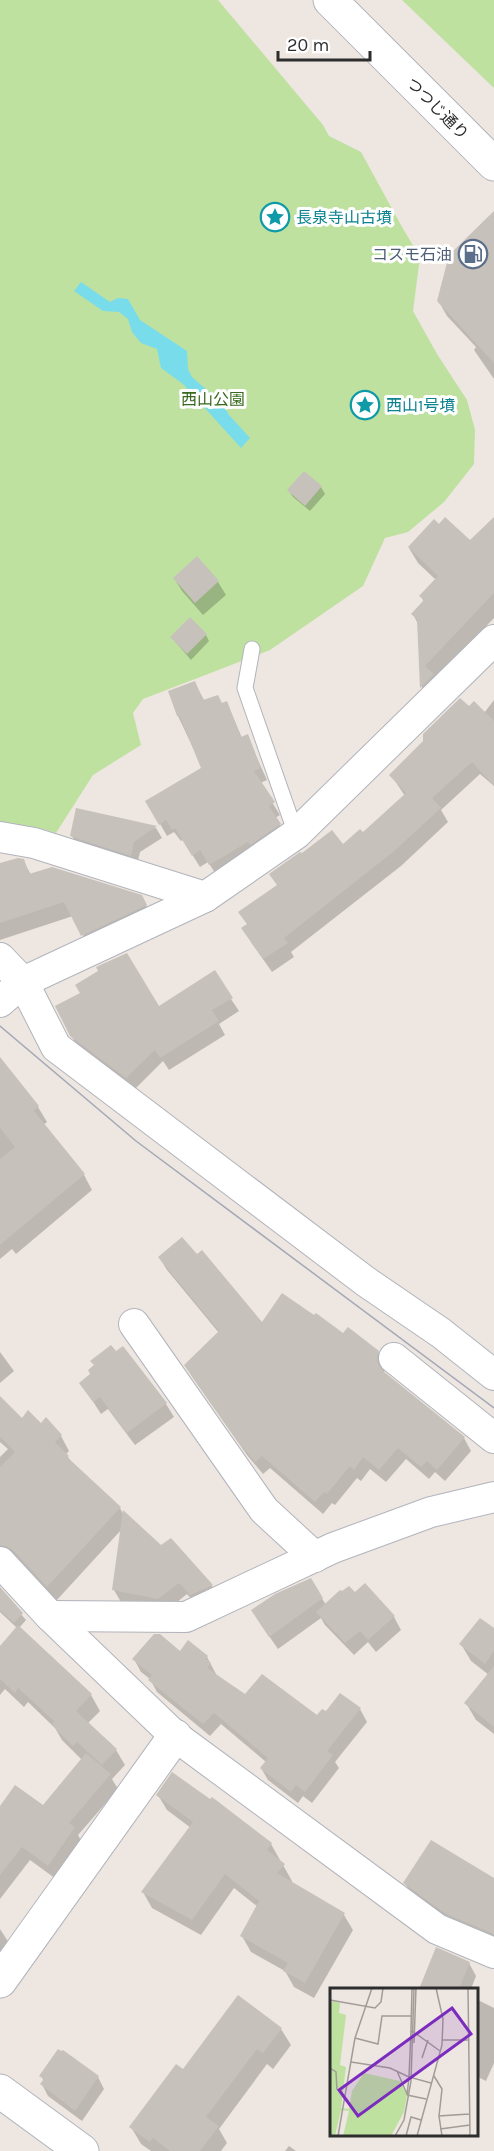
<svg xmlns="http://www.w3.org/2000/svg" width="494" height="2151" viewBox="0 0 494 2151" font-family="Karla,'Noto Sans JP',sans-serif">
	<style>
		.green { fill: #bfe1a0 }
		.water { fill: #79dcea }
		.shadow { fill: #0003 }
		.building { fill: #c7c1bb }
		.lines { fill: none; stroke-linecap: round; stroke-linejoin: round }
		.lane-casing { stroke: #b1b4bc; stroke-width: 17 }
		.street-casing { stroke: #b1b4bc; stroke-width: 32 }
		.secondary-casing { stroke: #b1b4bc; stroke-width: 35 }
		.lane { stroke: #fff; stroke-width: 15 }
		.street { stroke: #fff; stroke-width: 30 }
		.secondary { stroke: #fff; stroke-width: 33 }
		.tram { stroke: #a3a8b6; stroke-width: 1.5 }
		.labels { text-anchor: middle; stroke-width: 6; stroke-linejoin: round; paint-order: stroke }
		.street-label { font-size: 16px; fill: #2d2d2d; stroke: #fff }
		.culture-label { font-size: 16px; fill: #0d838f; stroke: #fff; text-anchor: start }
		.service-label { font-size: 16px; fill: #4e5e75; stroke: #fff; text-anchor: end }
		.park-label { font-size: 16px; fill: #38691e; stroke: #fff }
		.inset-road { fill: none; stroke: #a19c98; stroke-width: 1.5 }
		.view { fill: #7b2cbf; fill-opacity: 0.15; stroke: #7b2cbf; stroke-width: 3 }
		.inset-edge { fill: none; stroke: #2d2d2d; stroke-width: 3 }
	</style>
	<rect width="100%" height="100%" fill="#eee6e0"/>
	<!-- green -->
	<g class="green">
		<path d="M0,0H218L323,125L329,136L361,152L402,227L420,257L413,311L437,354L467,400L475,430L474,464L444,502L408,532L385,538L363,586L270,650L143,699L133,713L141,745L93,775L56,833L40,828L37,831L0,823Z"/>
		<path d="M402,0H494V88Z"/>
	</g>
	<!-- water -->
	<path class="water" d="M81,282L110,302L118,298L128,299L140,320L187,351L188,369L192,377L222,403L229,415L250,438L241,448L183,384L161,368L157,349L141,343L132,332L128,319L119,312L103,311L74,291Z"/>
	<!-- shadow -->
	<g class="shadow">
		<path d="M494,235V379L474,350L476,347L447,316L438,300Z"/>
		<path d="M304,473L321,487L325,494L310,511L293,497L289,491Z"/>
		<path d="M494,519V618L435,679L430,702L422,688L418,624L413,614L424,602L421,596L436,580L418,563L409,548L439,526L470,542Z"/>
		<path d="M197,558L218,582L226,595L203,615L182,591L174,578Z"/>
		<path d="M206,635L209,641L191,660L172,638Z"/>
		<path d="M195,683L205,702L223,705L227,703L242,738L247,736L267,780L260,783L280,815L275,818L287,837L217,876L208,862L200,867L183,840L181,841L174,832L167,836L147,801L203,769L178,716Z"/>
		<path d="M494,700V786L480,774L441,810L448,822L401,866L291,952L294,957L272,972L251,942L248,925L240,913L363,834L405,796L391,775L469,708L484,713Z"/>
		<path d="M77,810L156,828L162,838L140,852L137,865L78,847L72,836Z"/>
		<path d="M23,860L31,875L141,896L154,920L91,950L73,916L0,940V865Z"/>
		<path d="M82,993L158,1008L231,999L239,1011L219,1024L225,1035L169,1070L163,1061L134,1090L79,1049L71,1035Z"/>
		<path d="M0,1059L38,1107L47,1122L43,1125L84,1175L92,1190L16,1254L12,1249L0,1259Z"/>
		<path d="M159,1257L262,1325L343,1335L378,1352L385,1364L384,1374L464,1438L471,1451L445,1481L435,1472L429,1479L406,1459L386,1482L370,1469L361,1481L357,1478L335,1505L332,1503L323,1514L270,1468L263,1474L247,1455L193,1378L186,1366L219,1333L167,1270Z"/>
		<path d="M123,1348L166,1404L174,1417L135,1445L108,1409L101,1414L81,1383Z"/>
		<path d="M0,1352L14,1371L0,1383Z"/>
		<path d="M0,1398L22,1420L41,1425L61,1436L69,1451L66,1454L72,1463L120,1508L124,1516L161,1547L170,1540L212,1586L219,1598L198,1607L187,1594L166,1611L121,1602L114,1590L122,1529L56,1601L0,1561V1457L8,1449L0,1442Z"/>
		<path d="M310,1579L326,1605L394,1617L401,1630L376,1652L368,1642L354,1655L325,1625L321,1618L278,1649L260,1623Z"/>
		<path d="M0,1590L26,1620L19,1628L91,1695L100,1711L88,1723L116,1750L125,1765L112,1779L118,1789L78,1835L82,1842L56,1879L30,1860L0,1899V1807H43L82,1760L62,1740L55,1728L28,1702L24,1707L5,1689L0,1695V1648L17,1628L0,1612Z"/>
		<path d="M494,1630V1734L476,1720L466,1703L489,1675L471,1661L461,1644Z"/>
		<path d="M189,1642L207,1657L217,1676L245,1696L317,1717L326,1713L360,1709L367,1722L335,1762L339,1768L312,1803L303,1796L298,1803L268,1780L261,1768L266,1762L221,1724L210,1736L157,1692L150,1679L141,1672L134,1659L180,1653Z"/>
		<path d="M158,1795L271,1844L280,1860L279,1862L283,1865L292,1881L291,1883L344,1915L353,1930L314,1998L294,1987L285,1971L251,1952L242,1936L258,1907L234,1888L201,1935L152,1908L143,1892L191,1828L167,1810Z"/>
		<path d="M405,1883L494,1893V1943L454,1926L412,1895Z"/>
		<path d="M0,1929L11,1946L0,1960Z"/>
		<path d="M469,1963L476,1976L471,1989H420Z"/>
		<path d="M478,2000L494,2008V2063L486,2081L478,2077Z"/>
		<path d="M281,2029L291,2045L273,2069L267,2064L219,2129L227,2143L221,2151H151L141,2144L131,2127L184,2071Z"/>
		<path d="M41,2076L98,2077L104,2089L82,2121L48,2096L42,2084L44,2081Z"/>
		<path d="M289,2146L296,2151H285Z"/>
	</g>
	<!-- building -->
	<g class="building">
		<path d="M494,211V363L437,301L449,255Z"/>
		<path d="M304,471L322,486L305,506L287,490Z"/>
		<path d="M445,517L470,540L494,517V593L425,666L434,674L420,688L417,619L411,614L424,600L419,596L438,576L408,547L434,519L439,524Z"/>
		<path d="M197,556L219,581L195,603L173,578Z"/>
		<path d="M190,617L207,634L187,654L170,637Z"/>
		<path d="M195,681L203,700L218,695L222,703L227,701L241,737L248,734L261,768L254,771L275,802L269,806L281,824L250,845L248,842L209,865L200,850L192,856L175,828L172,830L166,820L159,825L145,801L201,768L181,719L179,716H177L168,691Z"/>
		<path d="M460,698L469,706L474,701L494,721V786L472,762L432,798L441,808L393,852L284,938L288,943L263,959L241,928L247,924L238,912L277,885L269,874L300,852L302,853L332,830L343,844L360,829L363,832L406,793L389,775L423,741V734Z"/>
		<path d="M76,808L157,826L134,842L131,856L70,836Z"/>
		<path d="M18,858L24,859L29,874L52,867L142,895L147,905L81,936L64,902L0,923V863Z"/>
		<path d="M127,953L159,1006L215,970L233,998L212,1010L219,1021L160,1058L155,1050L126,1078L70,1036L55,1006L80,993L75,985L98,971L96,967Z"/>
		<path d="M0,1057L39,1106L34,1111L85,1174L0,1245V1159L15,1147L0,1128Z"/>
		<path d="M182,1237L197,1254L202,1250L262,1322L282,1293L314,1315L316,1313L343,1333L348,1327L379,1351L377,1356L378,1364L383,1371L465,1437L437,1470L427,1461L421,1467L398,1448L379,1470L363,1457L354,1470L350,1466L327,1494L324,1492L315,1502L262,1456L255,1462L238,1442L184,1365L219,1331L158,1257Z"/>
		<path d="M111,1345L116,1351L123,1346L167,1403L127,1433L100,1397L93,1402L79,1383L90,1374L88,1370L94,1365L90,1361Z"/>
		<path d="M0,1396L22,1418L28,1410L41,1423L46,1417L62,1435L55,1442L69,1456L67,1457L121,1507L47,1587L13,1550L6,1546L0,1545V1467L15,1452L0,1437Z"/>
		<path d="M123,1510L161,1545L171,1538L213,1585L190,1595L179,1583L158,1599L112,1590Z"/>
		<path d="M311,1578L323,1598L269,1637L251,1610L275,1594Z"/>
		<path d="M365,1583L395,1616L368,1640L360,1631L345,1643L316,1612L340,1590L342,1591L349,1586L355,1592Z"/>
		<path d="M0,1587L23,1613L14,1623L0,1610Z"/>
		<path d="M480,1618L494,1628V1651L485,1664L459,1644Z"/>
		<path d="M18,1625L92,1694L76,1711L117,1749L102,1765L77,1742L73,1746L52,1725L54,1721L18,1688L15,1693L0,1679V1646Z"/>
		<path d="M154,1634H160L180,1651L188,1640L208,1656L206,1659L211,1663L207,1668L245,1694L262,1674L317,1715L322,1709L326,1711L340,1693L361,1708L327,1751L333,1755L305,1792L296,1785L291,1792L260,1768L268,1758L214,1713L203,1724L148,1680L152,1675L132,1659Z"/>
		<path d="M494,1666V1727L464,1703Z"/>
		<path d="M86,1753L111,1774L69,1823L75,1827L48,1866L22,1847L0,1875V1806L15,1785L43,1805Z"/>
		<path d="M172,1772L210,1799L212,1797L272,1843L267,1850L285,1864L277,1873L345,1913L305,1983L283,1971L288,1963L240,1936L259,1901L225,1874L192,1920L141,1892L193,1822L156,1795Z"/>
		<path d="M431,1840L494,1878V1934L446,1914L403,1883Z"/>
		<path d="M436,1947L470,1962L459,1989H419Z"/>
		<path d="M238,1995L282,2028L263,2053L257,2049L206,2117L219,2126L200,2151H170L153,2138L150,2142L129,2127L176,2064L183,2069Z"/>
		<path d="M58,2049L61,2051L63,2050L99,2076L75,2111L40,2084L44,2079L39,2076Z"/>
	</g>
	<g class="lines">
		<!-- lane casing -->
		<g class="lane-casing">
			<path id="lane" d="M252,649L245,688L296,834"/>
		</g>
		<!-- street casing -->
		<g class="street-casing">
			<g id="street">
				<path d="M0,837L34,843L205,897"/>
				<path d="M0,958L23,982L205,897L296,834L494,640"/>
				<path d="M0,1002L23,982L56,1047L365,1281L441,1333L494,1375"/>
				<path d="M134,1324L264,1510L315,1557"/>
				<path d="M394,1358L494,1438"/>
				<path d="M0,1562L50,1616L175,1736L437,1929L494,1953"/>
				<path d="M50,1616L186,1617L333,1548L431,1512L494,1497"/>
			</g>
		</g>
		<!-- secondary casing -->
		<g class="secondary-casing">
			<g id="secondary">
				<path d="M330,0L494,164"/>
				<path d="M0,1981L175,1736"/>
				<path d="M0,2091L82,2151"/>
			</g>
		</g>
		<!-- lane -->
		<use href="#lane" class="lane"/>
		<!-- street -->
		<use href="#street" class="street"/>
		<!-- secondary -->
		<use href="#secondary" class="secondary"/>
		<!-- tram -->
		<path class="tram" d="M0,1026L136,1141L494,1408"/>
	</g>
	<!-- icons -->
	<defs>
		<g id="sight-ring" transform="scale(1.5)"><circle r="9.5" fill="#fff" stroke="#0f9aa8" stroke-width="1.5"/><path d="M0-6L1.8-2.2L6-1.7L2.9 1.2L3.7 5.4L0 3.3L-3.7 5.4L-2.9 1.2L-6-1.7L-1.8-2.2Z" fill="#0f9aa8"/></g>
		<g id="fuel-ring" transform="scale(1.5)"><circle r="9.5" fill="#fff" stroke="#5c6f8a" stroke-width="1.5"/><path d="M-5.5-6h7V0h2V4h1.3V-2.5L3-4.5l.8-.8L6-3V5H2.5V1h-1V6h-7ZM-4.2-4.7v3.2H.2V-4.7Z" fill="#5c6f8a"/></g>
	</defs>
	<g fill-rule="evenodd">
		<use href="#sight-ring" x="275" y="217"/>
		<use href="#fuel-ring" x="473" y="254"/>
		<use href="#sight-ring" x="365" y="405"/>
	</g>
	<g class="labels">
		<!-- street labels -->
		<g class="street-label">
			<text transform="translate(438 108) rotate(45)" y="6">つつじ通り</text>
		</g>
		<!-- culture labels -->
		<g class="culture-label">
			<text x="296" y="223">長泉寺山古墳</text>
			<text x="386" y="411">西山1号墳</text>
		</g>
		<!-- service labels -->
		<g class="service-label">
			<text x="452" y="260">コスモ石油</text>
		</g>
		<!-- park labels -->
		<g class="park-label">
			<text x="213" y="405">西山公園</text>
		</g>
	</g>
	<!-- overview -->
	<g transform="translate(330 1988)">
		<rect width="148" height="148" fill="#eee6e0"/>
		<path d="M4,13L10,15L9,25L16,27L10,77L16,79L11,120L19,121L22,103L34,85L70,93L77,107L74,124L61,148H13L19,123L11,122L5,148H0V15Z" fill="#bfe1a0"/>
		<path class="inset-road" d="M138,0L140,148M0,12L45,20L51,14L53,0M81,41L82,0M25,50L48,56L52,28H82M112,52H138M84,55L86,0M92,70L98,52M21,74L60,80L79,89L77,107M0,80L6,84L7,102M67,83L77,106M104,88L112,101L109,128M101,95L79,89L81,42L110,63M77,107L96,111M110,141L140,137M8,148L25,50L42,0M65,148L74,132L81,93L84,0M76,148L81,129L91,132M87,148L112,57L113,31L106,0M112,148L109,128L139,126"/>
		<path class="view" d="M122,20L141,46L28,128L9,102Z"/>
		<rect width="148" height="148" class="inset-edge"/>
	</g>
	<!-- scale -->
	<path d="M278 51v9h92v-9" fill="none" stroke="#2d2d2d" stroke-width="3"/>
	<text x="287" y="51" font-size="18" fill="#2d2d2d" stroke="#ffffff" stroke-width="4.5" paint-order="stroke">20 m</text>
</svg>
